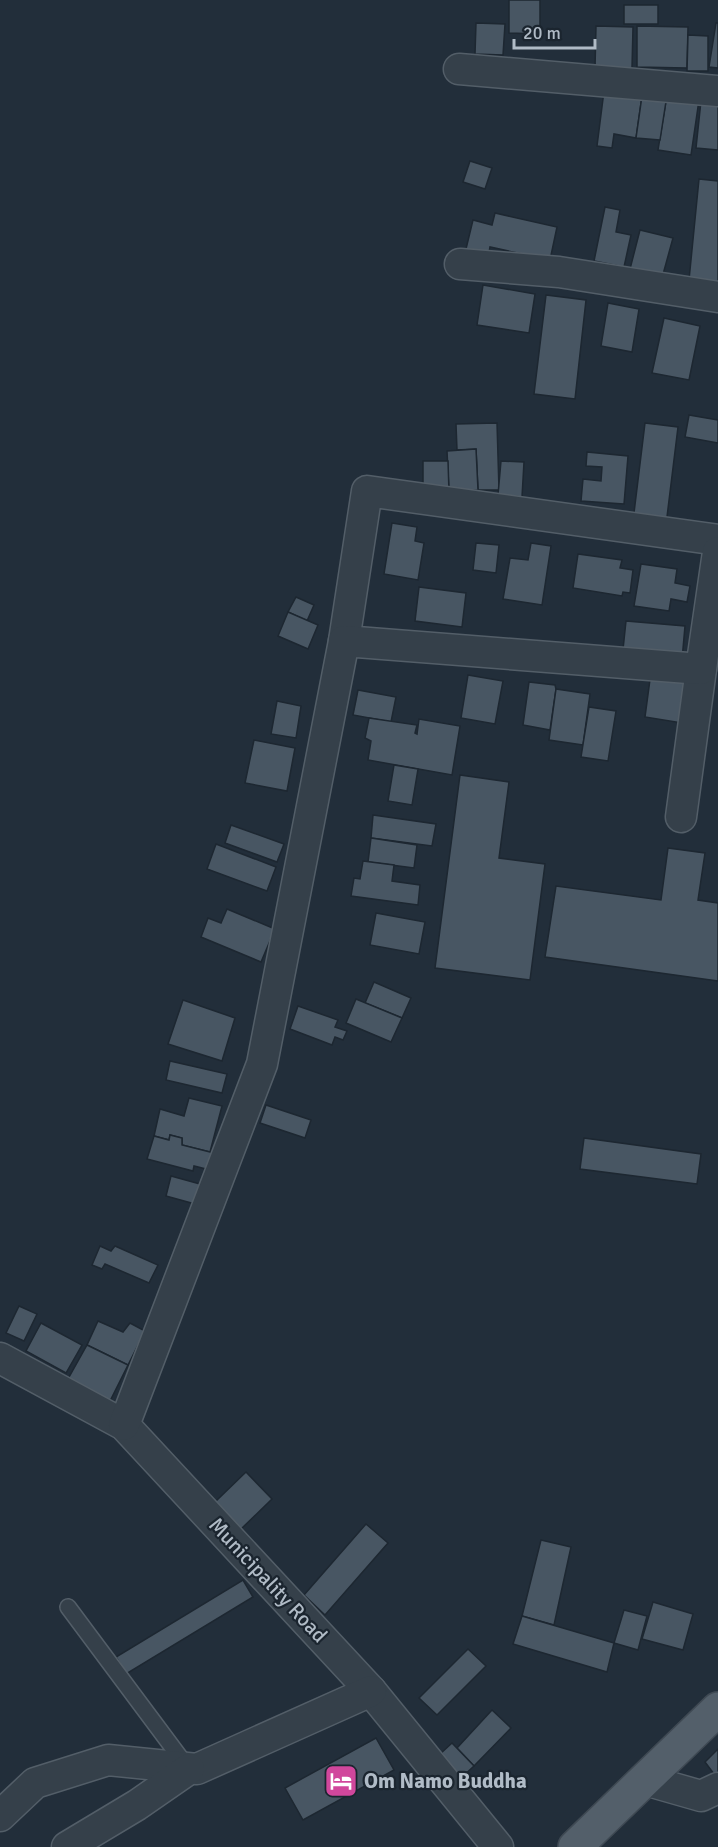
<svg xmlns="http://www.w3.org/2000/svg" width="718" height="1847" viewBox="0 0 718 1847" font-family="Signika,sans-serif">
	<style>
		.building { fill: #485663; stroke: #1d2731; stroke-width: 1.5 }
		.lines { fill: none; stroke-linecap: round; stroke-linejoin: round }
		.service-casing { stroke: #535e68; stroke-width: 18 }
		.minor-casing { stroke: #535e68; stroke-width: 33 }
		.primary-casing { stroke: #3f4953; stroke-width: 36 }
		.service { stroke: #35404a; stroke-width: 15 }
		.minor { stroke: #35404a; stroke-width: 30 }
		.primary { stroke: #535f6a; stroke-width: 33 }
		.labels { text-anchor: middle; stroke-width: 4.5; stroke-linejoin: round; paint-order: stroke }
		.street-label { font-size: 21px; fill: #b0bbc6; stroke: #1b252f }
		.poi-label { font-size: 21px; font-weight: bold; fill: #b0bbc6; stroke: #1b252f; text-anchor: start }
	</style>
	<rect width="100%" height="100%" fill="#222e3a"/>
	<!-- building -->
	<g class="building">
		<path d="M509,0H540V34L509,33Z"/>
		<rect x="624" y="5" width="34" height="19"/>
		<path d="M476,23L505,24L503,55L475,54Z"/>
		<path d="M716,23H718V68L709,67Z"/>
		<path d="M596,26L633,27L632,68H595Z"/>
		<path d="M637,26L688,27L687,68L637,67Z"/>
		<path d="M688,35L708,36V71H687Z"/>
		<path d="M604,91L642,96L636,138L614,134L612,148L597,146Z"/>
		<path d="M667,95L699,100L691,155L658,150Z"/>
		<path d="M667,95L660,140L636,138L642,96Z"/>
		<path d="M701,101L718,103V150L696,148Z"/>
		<path d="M470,161L492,168L485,189L463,182Z"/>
		<path d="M699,179L718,181V284L689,280Z"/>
		<path d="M605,207L620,210L616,232L631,235L624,267L594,261Z"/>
		<path d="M495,213L557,227L550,260L490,247L488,258L465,253L473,220L492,225Z"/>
		<path d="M640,230L673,238L662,278L630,269Z"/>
		<path d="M483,285L535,294L529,333L477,325Z"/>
		<path d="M546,295L586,300L575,399L534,394Z"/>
		<path d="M608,303L639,309L632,352L601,346Z"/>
		<path d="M664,318L700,326L689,380L652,373Z"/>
		<path d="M689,415L718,420V443L685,437Z"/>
		<path d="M497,423L499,490H478L476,449L457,450L456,424Z"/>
		<path d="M645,423L678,427L666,525L633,521Z"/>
		<path d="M476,449L478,490L449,492L447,451Z"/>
		<path d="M587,452L628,456L624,504L581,501L583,479L601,481L602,467L586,466Z"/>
		<path d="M423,461H448L449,492L423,493Z"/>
		<path d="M501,461L524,462L522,497L498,495Z"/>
		<path d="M392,523L417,527L415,541L424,543L418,580L384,574Z"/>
		<path d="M476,543L499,545L496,573L473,570Z"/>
		<path d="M531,543L551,546L542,605L503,599L510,558L528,560Z"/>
		<path d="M578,554L622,560L620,568L633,570L630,593L623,592L622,596L573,588Z"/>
		<path d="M641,564L677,569L675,583L690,586L687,602L671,599L669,611L634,606Z"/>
		<path d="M419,587L466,593L462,627L415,621Z"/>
		<path d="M296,597L314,605L307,621L288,612Z"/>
		<path d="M288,612L318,625L308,649L278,636Z"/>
		<path d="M626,621L685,626L682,660L622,659Z"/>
		<path d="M651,672L689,677L682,723L645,717Z"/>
		<path d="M468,675L503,681L495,724L461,718Z"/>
		<path d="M529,682L555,685L556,689L550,730L523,725Z"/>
		<path d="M556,689L590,694L583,745L549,740Z"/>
		<path d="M358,690L396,697L391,722L353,715Z"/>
		<path d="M277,701L301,706L296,738L271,734Z"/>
		<path d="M589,707L616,711L608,761L581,757Z"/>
		<path d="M369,718L417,725L415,733L417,734L419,719L460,726L452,775L368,760L371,741L365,738Z"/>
		<path d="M254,740L295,748L287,791L245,783Z"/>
		<path d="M394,765L418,769L412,805L388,801Z"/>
		<path d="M460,775L509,782L499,858L545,864L530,980L435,968Z"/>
		<path d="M373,815L436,824L432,846L371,838Z"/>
		<path d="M231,825L284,844L277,862L225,843Z"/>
		<path d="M371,838L417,845L414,868L368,862Z"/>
		<path d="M216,844L276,867L267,891L207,869Z"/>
		<path d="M668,848L705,853L698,900L718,903V981L545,957L556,886L661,900Z"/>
		<path d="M363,861L394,865L392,881L420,885L418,905L351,896L354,878L360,879Z"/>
		<path d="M227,909L275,929L261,962L201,937L208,918L221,923Z"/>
		<path d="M376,913L425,922L419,954L370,945Z"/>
		<path d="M374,982L411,998L402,1018L365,1003Z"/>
		<path d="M356,999L402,1018L391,1042L346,1023Z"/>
		<path d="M183,1000L235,1018L222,1061L168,1044Z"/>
		<path d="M298,1006L338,1020L335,1027L347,1031L343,1040L335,1037L332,1045L290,1029Z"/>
		<path d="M170,1061L227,1074L222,1093L166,1080Z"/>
		<path d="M189,1098L222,1106L210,1152L182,1145V1138L170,1135L169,1140L154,1136L160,1109L184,1116Z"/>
		<path d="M266,1105L311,1120L305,1138L260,1123Z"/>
		<path d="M170,1135L182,1138V1145L214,1153L210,1170L194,1166L193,1171L147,1159L154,1136L169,1140Z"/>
		<path d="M584,1138L701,1154L697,1184L580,1169Z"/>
		<path d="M171,1176L200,1184L195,1204L166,1196Z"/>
		<path d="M100,1246L111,1251L115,1246L158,1265L149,1283L105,1264L102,1269L92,1265Z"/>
		<path d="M19,1306L37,1314L24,1341L6,1333Z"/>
		<path d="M98,1321L123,1332L130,1323L145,1331L128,1365L87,1345Z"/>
		<path d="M41,1323L82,1345L66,1373L26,1351Z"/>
		<path d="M87,1345L128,1365L110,1401L68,1379Z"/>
		<path d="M246,1472L272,1499L241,1529L215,1502Z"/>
		<path d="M366,1524L388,1543L325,1615L304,1595Z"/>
		<path d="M541,1540L571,1547L554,1625L522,1616Z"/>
		<path d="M243,1580L253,1597L126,1674L116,1657Z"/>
		<path d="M653,1602L693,1614L683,1650L642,1639Z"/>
		<path d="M624,1610L647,1616L638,1650L614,1643Z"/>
		<path d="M522,1616L614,1643L607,1672L513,1644Z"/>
		<path d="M468,1649L486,1666L437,1715L419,1698Z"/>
		<path d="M492,1710L511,1728L474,1766L457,1748Z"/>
		<path d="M376,1738L394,1770L303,1820L285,1788Z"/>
		<path d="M452,1743L474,1766L461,1778L439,1755Z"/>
		<path d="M718,1749V1777L717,1778L705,1762Z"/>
	</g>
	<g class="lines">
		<!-- service casing -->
		<g class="service-casing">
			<path id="service" d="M68,1607L188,1768"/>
		</g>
		<!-- minor casing -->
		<g class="minor-casing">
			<g id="minor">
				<path d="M459,69L718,91"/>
				<path d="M460,264L559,272L718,297"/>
				<path d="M344,641L367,491L718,540"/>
				<path d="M681,817L701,669"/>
				<path d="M0,1358L124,1425L371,1691L498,1847"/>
				<path d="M124,1425L262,1064L344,641L701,669L718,552"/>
				<path d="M645,1780L701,1796L718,1788"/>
				<path d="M0,1816L35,1783L108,1760L197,1769L371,1691"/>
				<path d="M67,1847L137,1805L189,1769"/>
			</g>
		</g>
		<!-- primary casing -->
		<g class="primary-casing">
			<path id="primary" d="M575,1847L718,1709"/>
		</g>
		<!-- service -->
		<use href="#service" class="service"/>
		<!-- minor -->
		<use href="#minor" class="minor"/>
		<!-- primary -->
		<use href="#primary" class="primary"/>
	</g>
	<!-- icons -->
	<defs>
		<g id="hotel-square" transform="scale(1.725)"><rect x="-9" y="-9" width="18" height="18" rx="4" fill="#d1479c" stroke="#1b252f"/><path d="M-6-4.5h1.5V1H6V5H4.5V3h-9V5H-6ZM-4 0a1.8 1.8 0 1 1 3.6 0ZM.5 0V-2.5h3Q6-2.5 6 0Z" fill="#fff"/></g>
	</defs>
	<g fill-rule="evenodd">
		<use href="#hotel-square" x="341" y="1781"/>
	</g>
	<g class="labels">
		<!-- street labels -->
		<g class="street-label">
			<text transform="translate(268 1580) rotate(47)" y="7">Municipality Road</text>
		</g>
		<!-- poi labels -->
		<g class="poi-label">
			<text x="364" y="1788">Om Namo Buddha</text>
		</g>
	</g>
	<!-- scale -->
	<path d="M514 39v9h81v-9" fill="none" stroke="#b0bbc6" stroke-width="3"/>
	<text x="523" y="39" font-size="18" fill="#b0bbc6" stroke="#1b252f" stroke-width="4.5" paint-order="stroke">20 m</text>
</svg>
